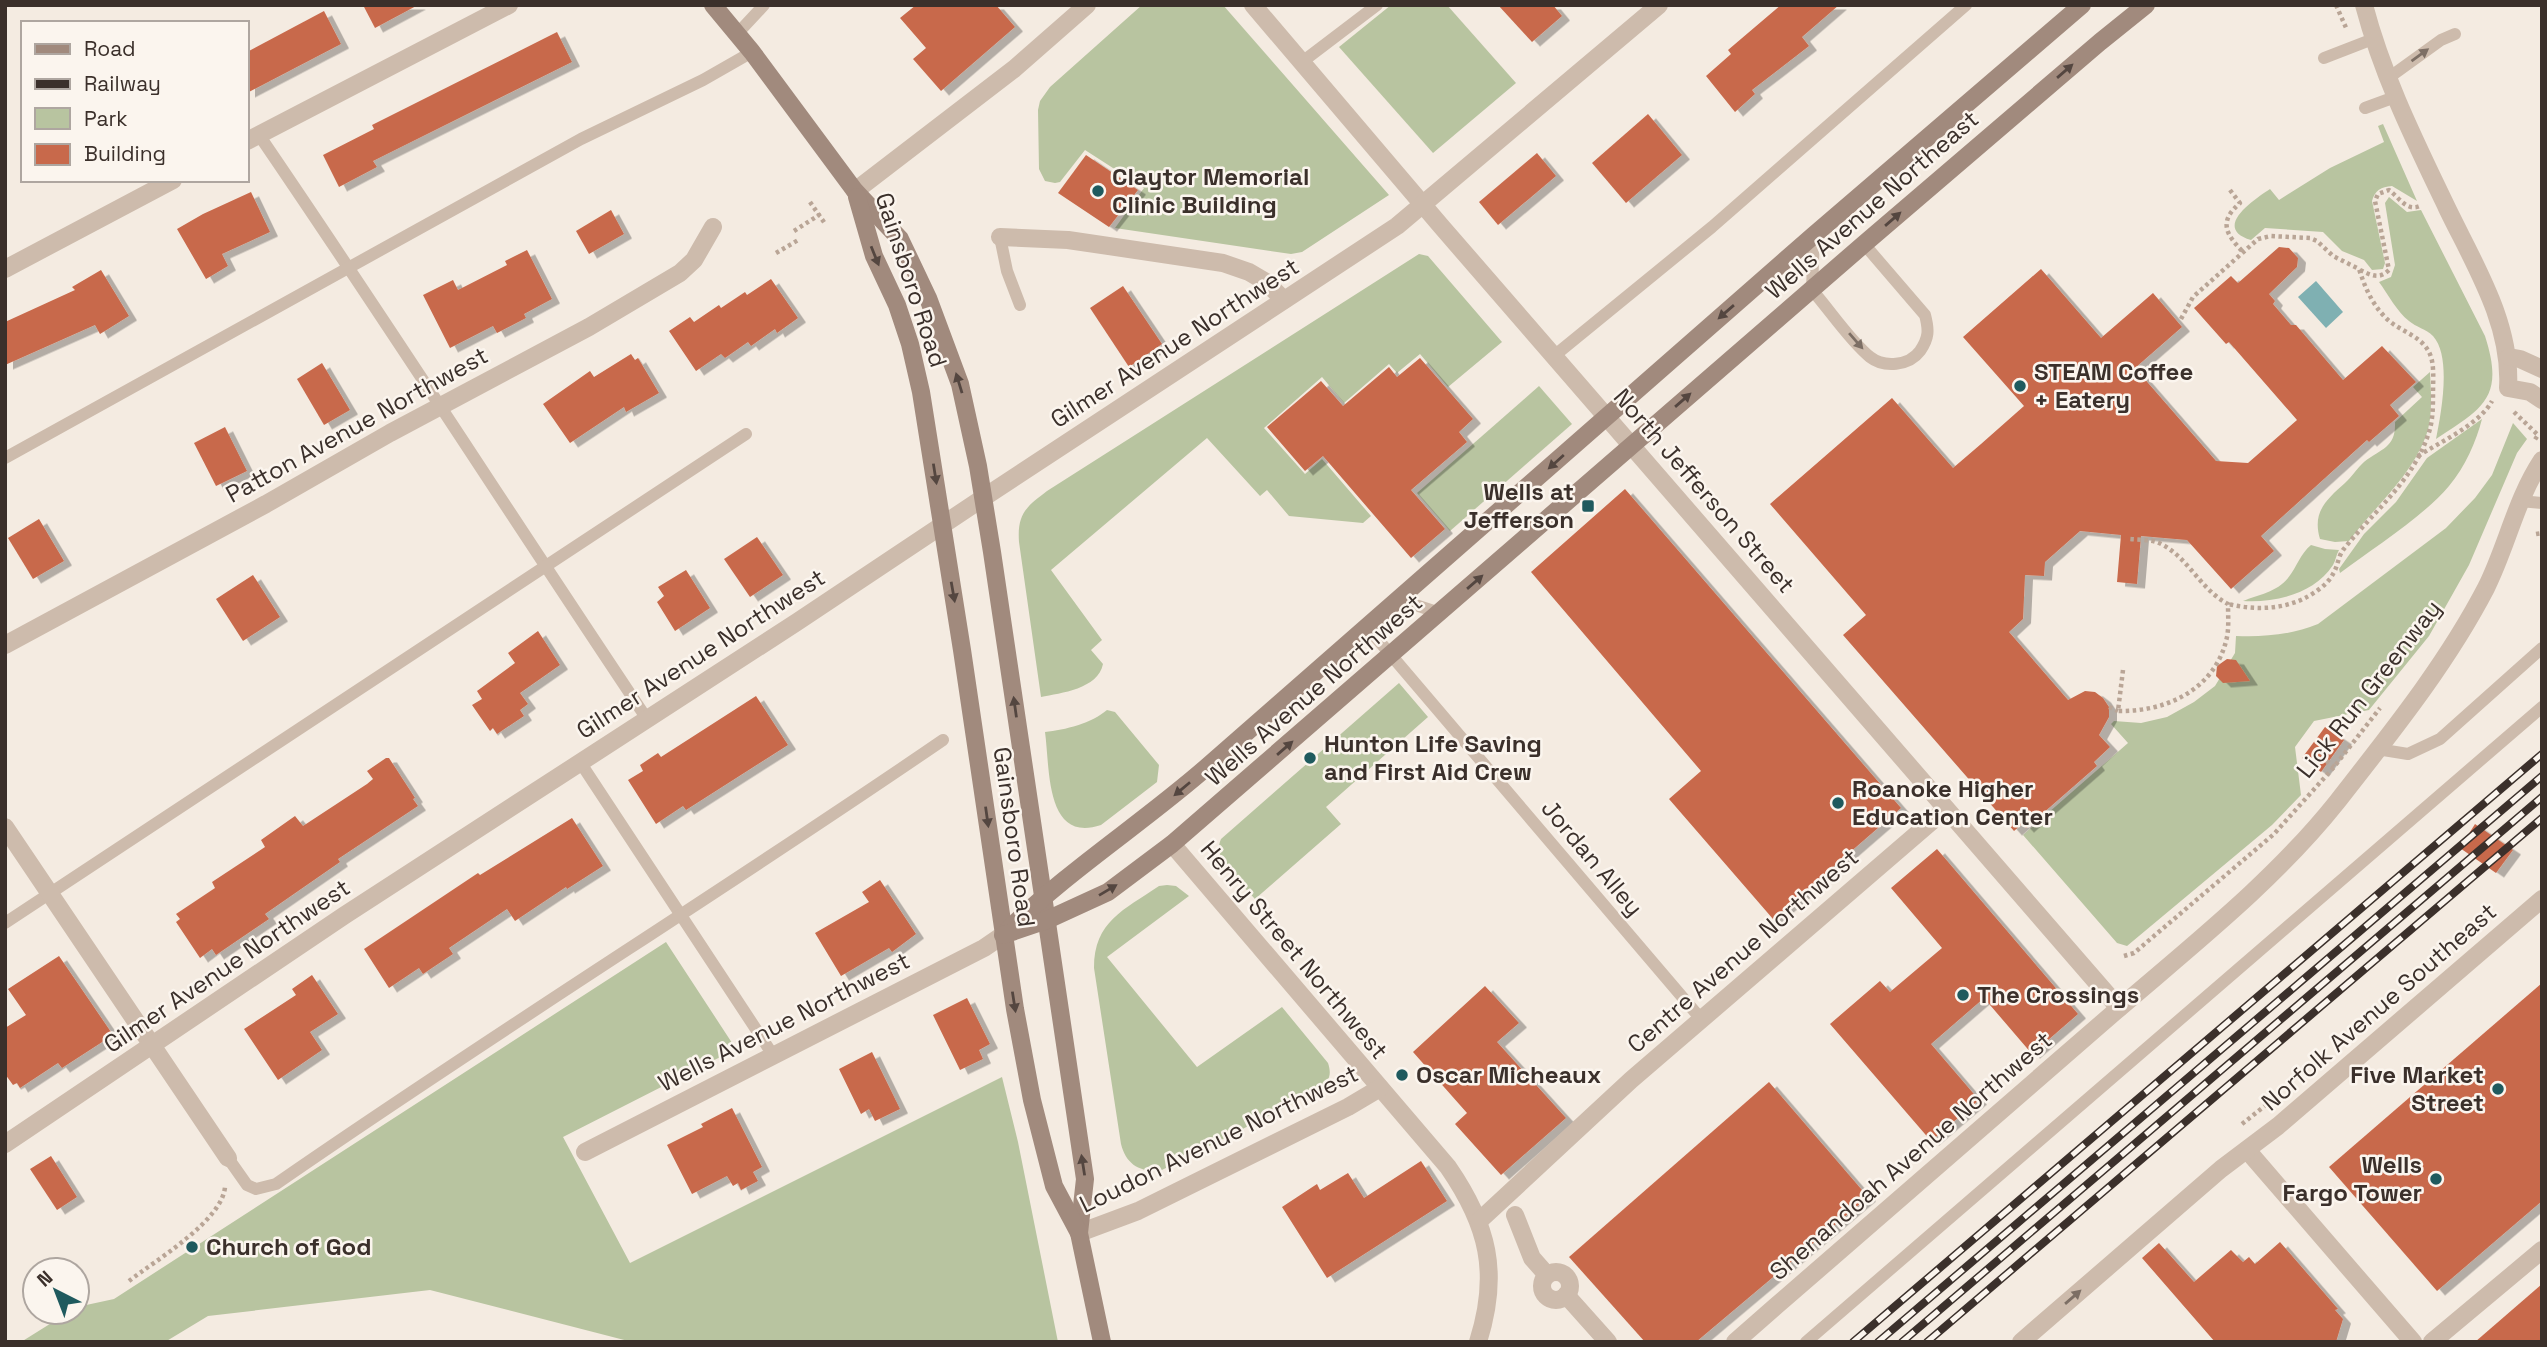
<svg xmlns="http://www.w3.org/2000/svg" width="2547" height="1347" viewBox="0 0 2547 1347" font-family="'Space Grotesk',sans-serif">
	<style>
		.green { fill: #b8c4a0 }
		.water { fill: #7fb0b2 }
		.building { fill: #c8694b; filter: url(#shadow) }
		.lines { fill: none; stroke-linecap: round; stroke-linejoin: round }
		.path { stroke: #b9a596; stroke-width: 4.5; stroke-dasharray: 3.5 3.5; stroke-linecap: butt }
		.service { stroke: #cdbbac; stroke-width: 12 }
		.pedestrian { stroke: #cdbbac; stroke-width: 18 }
		.minor { stroke: #cdbbac; stroke-width: 18 }
		.tertiary { stroke: #cdbbac; stroke-width: 18 }
		.secondary { stroke: #a18a7d; stroke-width: 18 }
		.rail-casing { stroke: #3b302b; stroke-width: 8 }
		.rail { stroke: #fbf5ee; stroke-width: 5; stroke-dasharray: 16; stroke-linecap: butt }
		.oneway { fill: #7d6f65 }
		.oneway2 { fill: #544640 }
		.poi-dot { fill: #1f5a5e; stroke: #fbf5ee; stroke-width: 2.5 }
		.labels { text-anchor: middle; stroke-width: 5; stroke-linejoin: round; paint-order: stroke }
		.poi-label { font-size: 24px; font-weight: bold; fill: #3b302b; stroke: #fbf5ee; text-anchor: start }
		.street-label { font-size: 24px; fill: #3b302b; stroke: #fbf5ee }
	</style>
	<defs>
		<filter id="shadow"><feDropShadow dx="8" dy="4.5" stdDeviation="0" flood-color="#0004"/></filter>
	</defs>
	<rect width="100%" height="100%" fill="#f4ebe1"/>
	<!-- green -->
	<g class="green">
		<path d="M1142,5H1223L1389,195L1302,252L1291,254L1115,228L1144,188L1085,150L1060,182L1055,183L1045,181L1039,169L1038,110L1040,101L1050,87Z"/>
		<path d="M1391,5H1447L1516,83L1433,153L1339,47Z"/>
		<path d="M2383,124L2417,201L2392,186C2381,187 2375,190 2372,201L2385,263L2383,269L2372,270L2364,260L2342,251L2323,232L2265,228L2251,240C2211,228 2255,199 2270,189L2279,200L2330,168L2384,142L2378,126Z"/>
		<path d="M2389,197L2407,212L2421,210L2485,336C2505,398 2483,408 2436,439C2441,414 2452,357 2433,336C2426,329 2416,327 2409,321C2397,312 2388,294 2379,282L2391,277L2395,265L2385,203Z"/>
		<path d="M1419,254L1428,256L1502,342L1448,387L1420,354L1397,373L1389,364L1344,403L1322,377L1264,428L1305,474L1322,459L1371,516L1363,523L1289,516L1267,490L1260,496L1207,438L1051,570L1102,640L1091,650L1103,664C1098,689 1061,693 1041,697L1019,542C1017,514 1026,507 1047,491Z"/>
		<path d="M2430,372C2431,392 2433,417 2426,436C2410,478 2375,506 2349,541L2335,542L2320,539C2312,512 2326,500 2345,483C2352,477 2357,468 2364,462C2382,448 2396,448 2395,422L2422,397L2413,387Z"/>
		<path d="M1539,386L1572,424L1450,531L1417,493Z"/>
		<path d="M2482,419C2476,442 2465,467 2449,486C2424,516 2372,549 2340,573L2339,569L2364,534L2396,502L2427,458Z"/>
		<path d="M2513,423L2527,439L2517,453L2469,565L2429,636L2369,710L2314,721L2295,747L2301,795L2272,825L2127,946L2117,943L2023,835L2128,743L2111,724L2114,721L2141,723L2167,717L2194,702L2215,686L2235,653L2236,636C2265,637 2291,635 2318,624L2446,528L2475,498L2492,475Z"/>
		<path d="M2311,545L2325,549L2339,550C2336,555 2336,560 2333,565C2314,594 2275,603 2243,601C2258,595 2277,592 2288,578C2297,567 2300,554 2311,545Z"/>
		<path d="M1399,683L1428,717L1326,807L1341,824L1255,899C1242,883 1211,861 1221,839Z"/>
		<path d="M1107,710L1115,712L1159,765L1157,782L1101,825C1045,844 1050,768 1045,732C1065,730 1092,723 1107,710Z"/>
		<path d="M1167,885L1176,886L1189,896L1107,957L1197,1067L1282,1007L1328,1063C1332,1075 1329,1080 1321,1089L1160,1171C1139,1172 1126,1164 1121,1144L1094,968C1094,921 1124,910 1159,886Z"/>
		<path d="M666,942L736,1049L563,1137L630,1263L1002,1077L1018,1142L1058,1342H632L430,1290L208,1316L165,1342H21L69,1312H77V1307L114,1299Z"/>
	</g>
	<!-- water -->
	<path class="water" d="M2316,281L2343,312L2326,328L2298,297Z"/>
	<!-- building -->
	<g class="building">
		<path d="M363,5H418L375,28Z"/>
		<path d="M916,5H996L1015,27L941,91L913,59L926,48L900,18Z"/>
		<path d="M1498,5H1553L1562,16L1532,42Z"/>
		<path d="M1781,5H1839L1802,37L1809,46L1752,90L1755,94L1735,112L1706,76L1731,54L1728,50Z"/>
		<path d="M324,11L341,44L247,93V52Z"/>
		<path d="M557,32L572,62L373,161L377,167L339,187L323,155L374,129L372,125Z"/>
		<path d="M1648,114L1682,155L1626,203L1592,163Z"/>
		<path d="M1537,153L1556,176L1498,225L1479,202Z"/>
		<path d="M1086,155L1138,190L1109,227L1058,193Z"/>
		<path d="M251,192L270,232L222,254L228,266L206,279L177,229L203,214Z"/>
		<path d="M611,210L624,234L589,254L576,231Z"/>
		<path d="M2279,247L2289,248L2298,258L2297,267L2269,294L2275,301L2273,304L2291,325H2296L2343,380L2382,346L2416,382L2390,405L2399,416L2369,442L2367,440L2261,536L2274,551L2231,589L2187,540L2141,536L2137,584L2117,582L2121,535L2080,531L2045,562L2044,576L2025,575L2023,619L2009,632L2068,700L2085,691L2095,692L2103,698L2109,707V717L2099,735L2110,747L2094,762L2097,766L2026,828L2022,824L2014,831L1843,635L1866,615L1770,504L1892,398L1953,468L1981,444L2024,406L1963,337L2041,269L2101,338L2153,293L2182,327L2135,368L2216,461L2248,463L2297,420L2229,342L2226,344L2194,308L2231,276L2238,283Z"/>
		<path d="M527,250L552,299L524,314L526,318L497,333L493,326L450,348L423,295L453,280L458,290L507,265L505,261Z"/>
		<path d="M101,270L129,316L100,334L95,325L5,365V322L75,290L72,287Z"/>
		<path d="M771,279L798,318L777,333L775,329L751,346L748,342L725,358L721,354L696,371L669,331L690,317L694,322L719,305L721,308L745,292L747,295Z"/>
		<path d="M1123,286L1162,344L1129,367L1090,308Z"/>
		<path d="M631,354L635,360L638,358L659,393L626,412L624,407L570,443L543,404L590,371L594,377Z"/>
		<path d="M1420,358L1473,419L1459,432L1467,442L1411,490L1445,529L1411,558L1323,456L1305,471L1267,427L1321,381L1343,406L1389,367L1397,377Z"/>
		<path d="M322,363L350,410L324,425L297,379Z"/>
		<path d="M225,427L247,471L216,486L194,443Z"/>
		<path d="M1625,489L1901,808L1773,919L1669,799L1701,771L1531,572Z"/>
		<path d="M39,519L64,561L33,579L8,538Z"/>
		<path d="M757,537L783,575L750,597L724,559Z"/>
		<path d="M686,570L710,608L675,631L657,602L664,596L658,587Z"/>
		<path d="M253,575L280,617L243,641L216,599Z"/>
		<path d="M538,631L560,665L520,693L528,704L520,710L524,716L497,734L493,728L490,731L472,705L482,699L477,691L515,663L508,653Z"/>
		<path d="M2227,659L2236,660L2250,681L2223,683L2216,676L2217,666Z"/>
		<path d="M756,696L788,745L686,810L683,806L656,824L628,780L643,771L640,765L658,753L661,757Z"/>
		<path d="M2325,727L2344,740L2321,772L2302,758Z"/>
		<path d="M386,758H389L415,798L413,799L418,806L338,859L340,862L265,914L269,919L216,955L212,949L200,958L176,922L180,919L176,914L215,888L212,882L265,847L261,840L295,816L303,826L367,784L373,779L367,771Z"/>
		<path d="M572,818L603,866L567,889L566,887L515,921L507,909L449,948L453,954L423,974L419,968L389,988L364,949L478,873L480,875Z"/>
		<path d="M2475,824L2513,850L2496,873L2460,848Z"/>
		<path d="M1937,849L2078,1014L2032,1054L1984,998L1931,1044L1979,1100L1931,1141L1830,1024L1880,981L1890,992L1942,948L1891,888Z"/>
		<path d="M880,880L916,934L892,952L889,948L841,976L815,933L869,902L862,892Z"/>
		<path d="M59,956L113,1035L62,1068L58,1063L20,1088L17,1083L13,1085L5,1074V1028L26,1015L8,989Z"/>
		<path d="M312,975L338,1014L310,1032L322,1050L278,1080L244,1029L296,995L292,989Z"/>
		<path d="M2542,983V1201L2437,1291L2329,1167Z"/>
		<path d="M1485,986L1519,1023L1497,1042L1566,1118L1501,1175L1455,1124L1467,1113L1413,1052Z"/>
		<path d="M967,998L990,1044L979,1050L983,1059L960,1070L933,1015Z"/>
		<path d="M872,1052L900,1109L875,1121L869,1109L861,1114L839,1069Z"/>
		<path d="M1769,1082L1868,1197L1696,1342H1645L1569,1257Z"/>
		<path d="M732,1108L762,1167L753,1172L758,1181L741,1190L738,1183L733,1186L727,1176L692,1194L667,1145L703,1127L701,1124Z"/>
		<path d="M51,1156L77,1197L57,1210L30,1169Z"/>
		<path d="M1421,1161L1447,1201L1327,1278L1282,1207L1317,1184L1320,1190L1348,1173L1364,1198Z"/>
		<path d="M2280,1242L2338,1309L2335,1310L2343,1319L2336,1342H2215L2142,1258L2159,1243L2194,1282L2231,1250L2243,1262L2249,1257L2255,1264Z"/>
		<path d="M2542,1284V1342H2475Z"/>
	</g>
	<g class="lines">
		<!-- path -->
		<g class="path">
			<path d="M2336,5L2347,30"/>
			<path d="M2230,190L2240,203C2218,222 2226,234 2243,252"/>
			<path d="M810,202L819,215"/>
			<path d="M794,231L819,215L826,225"/>
			<path d="M776,253L800,239"/>
			<path d="M2360,270C2371,275 2379,280 2389,270L2375,201L2378,194L2389,190C2400,198 2407,213 2422,205"/>
			<path d="M2181,319L2193,297L2258,239L2271,236L2310,238L2317,241L2333,256L2359,269C2365,287 2371,302 2384,316C2399,333 2427,335 2432,361C2434,371 2433,383 2433,393C2433,407 2433,422 2428,435C2413,481 2372,513 2343,550C2338,557 2338,566 2333,574C2328,584 2315,593 2305,598C2281,610 2253,610 2228,604"/>
			<path d="M2514,412L2538,435L2534,441"/>
			<path d="M2418,456C2440,442 2480,424 2492,401"/>
			<path d="M2536,534L2542,533"/>
			<path d="M2123,670L2118,711C2167,712 2216,689 2227,637C2229,627 2228,615 2228,604C2201,590 2189,559 2163,545C2153,539 2141,540 2130,539L2131,536"/>
			<path d="M2109,707L2118,711"/>
			<path d="M2330,740L2319,755L2334,767"/>
			<path d="M2124,956L2134,953L2274,834L2334,767L2380,708"/>
			<path d="M2242,1124L2276,1097"/>
			<path d="M129,1281C156,1260 222,1221 225,1187"/>
		</g>
		<!-- service -->
		<g class="service">
			<path d="M737,34L764,5"/>
			<path d="M2324,58L2373,39"/>
			<path d="M1302,62L1377,5"/>
			<path d="M2387,79L2441,40L2455,34"/>
			<path d="M2365,108L2395,97"/>
			<path d="M259,135C391,328 517,525 647,719"/>
			<path d="M1814,235L1812,290C1829,309 1850,341 1870,357C1884,368 1909,366 1920,351C1929,338 1929,330 1925,315L1864,244"/>
			<path d="M1000,237L1007,271L1020,305"/>
			<path d="M1554,356L1712,227L1966,5"/>
			<path d="M5,458L581,139L703,80L752,52"/>
			<path d="M2520,501L2542,503"/>
			<path d="M1400,600L1440,613"/>
			<path d="M1368,628L1701,1019"/>
			<path d="M2377,749L2408,754L2440,739L2542,648"/>
			<path d="M580,762L773,1055"/>
			<path d="M5,923L746,434"/>
			<path d="M228,1158L247,1185L256,1189L276,1184C495,1032 723,891 943,740"/>
			<path d="M1806,1342L2542,707"/>
		</g>
		<!-- pedestrian -->
		<g class="pedestrian">
			<path d="M1515,1215L1532,1258L1547,1275"/>
			<circle cx="1556" cy="1286" r="14"/>
			<path d="M1566,1295L1608,1342"/>
		</g>
		<!-- minor -->
		<g class="minor">
			<path d="M1253,5L1441,226L2119,1008"/>
			<path d="M2364,5C2383,77 2415,141 2447,208C2474,264 2512,324 2508,388L2530,392L2542,400"/>
			<path d="M247,141L509,5"/>
			<path d="M855,191L1014,69L1087,5"/>
			<path d="M1000,237L1068,240L1223,263L1249,272L1266,282L1284,300"/>
			<path d="M5,269L173,180"/>
			<path d="M2509,357L2520,359L2542,369"/>
			<path d="M983,498L1397,226L1659,5"/>
			<path d="M5,645L266,504L390,433L589,327L680,273L694,260L713,227"/>
			<path d="M5,827L228,1158"/>
			<path d="M1172,844L1448,1167C1488,1225 1500,1273 1478,1342"/>
			<path d="M2247,1150L2413,1342"/>
			<path d="M585,1152L984,948L1003,935"/>
			<path d="M1479,1221L1631,1080L1946,809"/>
			<path d="M1079,1233L1138,1211L1348,1107L1380,1088"/>
			<path d="M2021,1342L2221,1169L2278,1126L2542,899"/>
		</g>
		<!-- tertiary -->
		<g class="tertiary">
			<path d="M5,1144L345,915L797,622L983,498"/>
			<path d="M1735,1342C1857,1235 1980,1129 2102,1023C2182,953 2271,885 2337,802C2390,734 2446,665 2486,588C2507,546 2516,499 2542,460"/>
			<path d="M2432,1342L2542,1250"/>
		</g>
		<!-- secondary -->
		<g class="secondary">
			<path d="M713,5L752,52L855,191L900,239L928,298L960,384L978,466L992,552L1085,1179L1079,1233"/>
			<path d="M857,197L874,256L897,305L910,344L921,392L962,650L1015,1009L1032,1100L1054,1186L1079,1233L1102,1342"/>
			<path d="M1008,930C1070,869 1143,823 1208,766L1814,235L2082,5"/>
			<path d="M1003,935L1047,920L1108,892L1172,844L1864,244L2100,42L2146,5"/>
		</g>
		<!-- rail casing -->
		<g class="rail-casing">
			<g id="rail">
				<path d="M1853,1342L2542,754"/>
				<path d="M1878,1342L2542,776"/>
				<path d="M1902,1342L2542,797"/>
				<path d="M1927,1342L2542,818"/>
			</g>
		</g>
		<!-- rail -->
		<use href="#rail" class="rail"/>
	</g>
	<!-- one-way arrows -->
	<defs><path id="oneway-solid" d="M-6-.8H1V-3.2L6.5 0L1 3.2V.8H-6Z" transform="scale(1.75)"/></defs>
	<g class="oneway">
		<use href="#oneway-solid" transform="translate(2420 55) rotate(-36)"/>
		<use href="#oneway-solid" transform="translate(1856 341) rotate(49)"/>
		<use href="#oneway-solid" transform="translate(2073 1297) rotate(-41)"/>
	</g>
	<g class="oneway2">
		<use href="#oneway-solid" transform="translate(2065 71) rotate(-41)"/>
		<use href="#oneway-solid" transform="translate(1893 219) rotate(-41)"/>
		<use href="#oneway-solid" transform="translate(875 256) rotate(68)"/>
		<use href="#oneway-solid" transform="translate(1726 312) rotate(139)"/>
		<use href="#oneway-solid" transform="translate(959 383) rotate(-107)"/>
		<use href="#oneway-solid" transform="translate(1683 400) rotate(-41)"/>
		<use href="#oneway-solid" transform="translate(1556 462) rotate(138)"/>
		<use href="#oneway-solid" transform="translate(935 474) rotate(81)"/>
		<use href="#oneway-solid" transform="translate(1475 582) rotate(-41)"/>
		<use href="#oneway-solid" transform="translate(953 592) rotate(80)"/>
		<use href="#oneway-solid" transform="translate(1015 707) rotate(-98)"/>
		<use href="#oneway-solid" transform="translate(1285 748) rotate(-41)"/>
		<use href="#oneway-solid" transform="translate(1182 789) rotate(140)"/>
		<use href="#oneway-solid" transform="translate(987 817) rotate(82)"/>
		<use href="#oneway-solid" transform="translate(1108 890) rotate(-31)"/>
		<use href="#oneway-solid" transform="translate(1014 1002) rotate(81)"/>
		<use href="#oneway-solid" transform="translate(1083 1165) rotate(-99)"/>
	</g>
	<!-- markers -->
	<g class="poi-dot">
		<circle cx="1098" cy="191" r="7"/>
		<circle cx="2020" cy="386" r="7"/>
		<rect x="1581" y="499" width="14" height="14" rx="3.5"/>
		<circle cx="1310" cy="758" r="7"/>
		<circle cx="1838" cy="803" r="7"/>
		<circle cx="1963" cy="995" r="7"/>
		<circle cx="1402" cy="1075" r="7"/>
		<circle cx="2498" cy="1089" r="7"/>
		<circle cx="2436" cy="1179" r="7"/>
		<circle cx="192" cy="1247" r="7"/>
	</g>
	<g class="labels">
		<!-- poi labels -->
		<g class="poi-label">
			<text x="1112" y="185">Claytor Memorial<tspan x="1112" dy="28">Clinic Building</tspan></text>
			<text x="2034" y="380">STEAM Coffee<tspan x="2034" dy="28">+ Eatery</tspan></text>
			<text x="1574" y="500" text-anchor="end">Wells at<tspan x="1574" dy="28">Jefferson</tspan></text>
			<text x="1324" y="752">Hunton Life Saving<tspan x="1324" dy="28">and First Aid Crew</tspan></text>
			<text x="1852" y="797">Roanoke Higher<tspan x="1852" dy="28">Education Center</tspan></text>
			<text x="1977" y="1003">The Crossings</text>
			<text x="1416" y="1083">Oscar Micheaux</text>
			<text x="2484" y="1083" text-anchor="end">Five Market<tspan x="2484" dy="28">Street</tspan></text>
			<text x="2422" y="1173" text-anchor="end">Wells<tspan x="2422" dy="28">Fargo Tower</tspan></text>
			<text x="206" y="1255">Church of God</text>
		</g>
		<!-- street labels -->
		<g class="street-label">
			<text transform="translate(1872 205) rotate(-41)" y="8">Wells Avenue Northeast</text>
			<text transform="translate(911 280) rotate(72)" y="8">Gainsboro Road</text>
			<text transform="translate(1175 343) rotate(-33)" y="8">Gilmer Avenue Northwest</text>
			<text transform="translate(357 425) rotate(-29)" y="8">Patton Avenue Northwest</text>
			<text transform="translate(1704 491) rotate(49)" y="8">North Jefferson Street</text>
			<text transform="translate(701 654) rotate(-33)" y="8">Gilmer Avenue Northwest</text>
			<text transform="translate(2369 689) rotate(-52)" y="8">Lick Run Greenway</text>
			<text transform="translate(1314 690) rotate(-41)" y="8">Wells Avenue Northwest</text>
			<text transform="translate(1014 837) rotate(82)" y="8">Gainsboro Road</text>
			<text transform="translate(1592 858) rotate(50)" y="8">Jordan Alley</text>
			<text transform="translate(1294 950) rotate(50)" y="8">Henry Street Northwest</text>
			<text transform="translate(1743 951) rotate(-41)" y="8">Centre Avenue Northwest</text>
			<text transform="translate(227 966) rotate(-34)" y="8">Gilmer Avenue Northwest</text>
			<text transform="translate(2379 1007) rotate(-41)" y="8">Norfolk Avenue Southeast</text>
			<text transform="translate(784 1022) rotate(-27)" y="8">Wells Avenue Northwest</text>
			<text transform="translate(1219 1139) rotate(-26)" y="8">Loudon Avenue Northwest</text>
			<text transform="translate(1911 1156) rotate(-41)" y="8">Shenandoah Avenue Northwest</text>
		</g>
	</g>
	<!-- border -->
	<rect width="2547" height="1347" fill="none" stroke="#3b302b" stroke-width="14"/>
	<!-- legend -->
	<rect x="21" y="21" width="228" height="161" fill="#fbf5ee" stroke="#aea6a0" stroke-width="2"/>
	<rect x="35" y="44" width="35" height="10" fill="#a18a7d" stroke="#aea6a0" stroke-width="2"/>
	<text x="84" y="56" font-size="21" fill="#3b302b">Road</text>
	<rect x="35" y="79" width="35" height="10" fill="#3b302b" stroke="#aea6a0" stroke-width="2"/>
	<text x="84" y="91" font-size="21" fill="#3b302b">Railway</text>
	<rect x="35" y="108" width="35" height="21" fill="#b8c4a0" stroke="#aea6a0" stroke-width="2"/>
	<text x="84" y="126" font-size="21" fill="#3b302b">Park</text>
	<rect x="35" y="144" width="35" height="21" fill="#c8694b" stroke="#aea6a0" stroke-width="2"/>
	<text x="84" y="161" font-size="21" fill="#3b302b">Building</text>
	<!-- north arrow -->
	<g transform="translate(56 1291) rotate(318)"><circle r="33" fill="#fbf5ee" stroke="#aea6a0" stroke-width="2"/>
	<path d="M0-5L12 26L0 18L-12 26Z" fill="#1f5a5e"/>
	<text y="-10" font-size="19" font-weight="bold" text-anchor="middle" fill="#3b302b">N</text>
	</g>
</svg>
